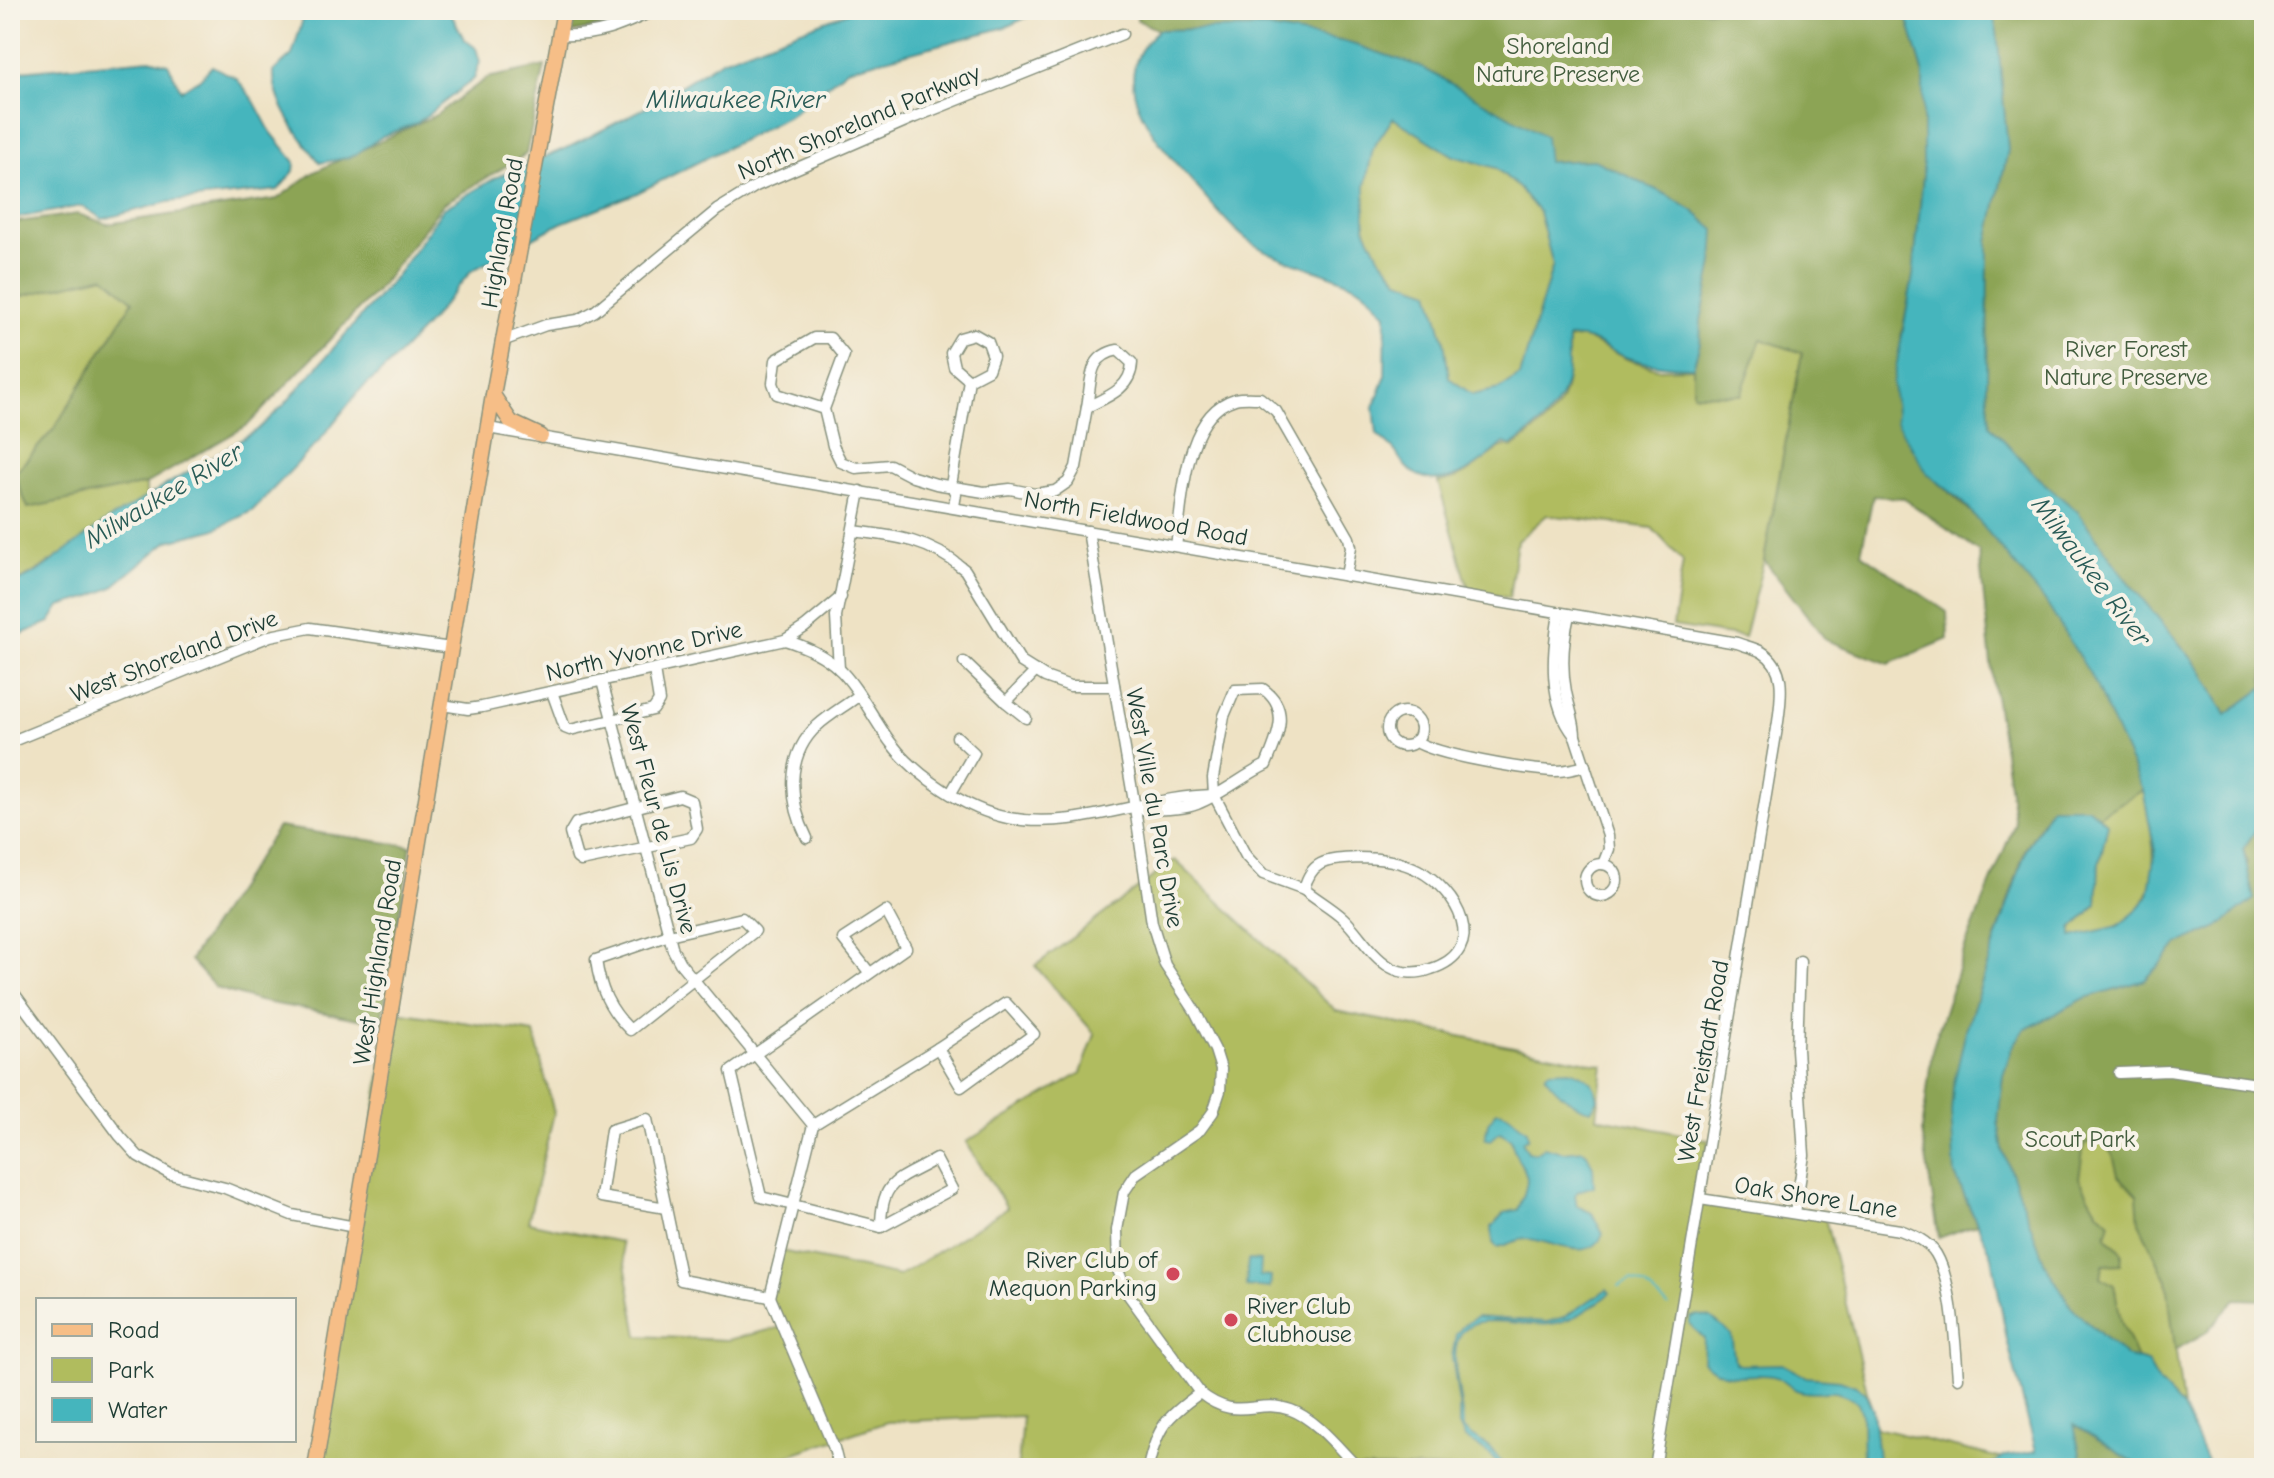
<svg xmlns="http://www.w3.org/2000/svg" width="2274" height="1478" viewBox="0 0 2274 1478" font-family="'Comic Neue',sans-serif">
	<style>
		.green { fill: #b0bc5e; stroke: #687c49; stroke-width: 2 }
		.forest { fill: #8ca455; stroke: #567044; stroke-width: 2 }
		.water { fill: #45b5bd; stroke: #327978; stroke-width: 2; fill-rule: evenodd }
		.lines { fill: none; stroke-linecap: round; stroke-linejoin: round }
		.stream { stroke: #45b5bd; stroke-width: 2 }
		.minor-casing { stroke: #86907c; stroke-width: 13 }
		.major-casing { stroke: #86907c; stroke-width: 17 }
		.minor { stroke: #fff; stroke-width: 10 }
		.major { stroke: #f6be87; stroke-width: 14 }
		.poi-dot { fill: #d1495b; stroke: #f7f3e8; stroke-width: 3 }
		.labels { text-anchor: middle; stroke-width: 8; stroke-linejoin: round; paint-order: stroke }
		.park-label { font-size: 24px; fill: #435d3e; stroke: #f7f3e8 }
		.street-label { font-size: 24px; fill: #1f3d34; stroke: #f7f3e8 }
		.poi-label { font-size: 24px; fill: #1f3d34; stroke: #f7f3e8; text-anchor: end }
		.water-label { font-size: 26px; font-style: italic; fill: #285b56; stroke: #f7f3e8 }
	</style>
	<rect width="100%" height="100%" fill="#f7f3e8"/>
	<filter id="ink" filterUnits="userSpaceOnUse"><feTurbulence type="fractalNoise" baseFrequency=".0125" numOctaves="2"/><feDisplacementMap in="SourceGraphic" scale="16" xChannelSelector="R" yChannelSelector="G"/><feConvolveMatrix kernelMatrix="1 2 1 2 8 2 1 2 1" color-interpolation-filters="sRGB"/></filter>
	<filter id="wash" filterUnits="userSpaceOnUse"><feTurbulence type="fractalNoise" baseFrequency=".006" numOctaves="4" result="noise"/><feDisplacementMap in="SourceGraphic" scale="32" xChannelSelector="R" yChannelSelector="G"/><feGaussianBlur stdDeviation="1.8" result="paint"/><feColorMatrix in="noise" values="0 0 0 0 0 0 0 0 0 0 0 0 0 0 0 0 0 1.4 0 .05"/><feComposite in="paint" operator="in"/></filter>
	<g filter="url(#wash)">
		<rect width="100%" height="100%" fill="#eee2c4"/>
		<!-- green -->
		<g class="green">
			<path d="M1393,118L1454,156L1496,168L1519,188L1539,212L1553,265L1520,376L1499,389L1473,395L1449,378L1444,341L1430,291L1399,280L1379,256L1365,228V186L1373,148Z"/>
			<path d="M105,276L133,301L54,429L14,474L28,507L146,484V499C99,525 58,561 10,586V299Z"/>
			<path d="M1583,337L1629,360L1660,369L1693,368V393L1761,339L1802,353L1764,560L1744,637L1673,626L1683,561L1652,528L1547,515L1517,541L1509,598L1469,590L1438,482C1469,479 1480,458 1505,446L1512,448C1563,411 1569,403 1568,340Z"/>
			<path d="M2143,790C2152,837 2170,895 2119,925C2107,932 2086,934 2071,937L2072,929L2097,904L2099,864L2108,824L2098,816Z"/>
			<path d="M1175,860L1336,1011L1603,1065L1597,1117L1709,1140L1700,1199L1825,1218L1876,1428L2041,1468H1018L1022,1416L887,1422L750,1468H315L391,1011L534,1033L554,1113L528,1222L621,1242L638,1336L727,1340L782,1327L770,1297L781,1251L899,1276L1007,1208L966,1142L1081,1073L1095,1034L1035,966Z"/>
			<path d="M2012,1048L2119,1073L2144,1233L2167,1280L2183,1408L2159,1383L2147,1362L2137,1359L2003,1075Z"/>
		</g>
		<!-- forest -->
		<g class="forest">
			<path d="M569,10H649L625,22L564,34Z"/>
			<path d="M1138,10H1905L1923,71V176L1913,276L1901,337L1927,473C1994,527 2050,601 2093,677C2112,713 2126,753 2143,790L2098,816L2087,807H2051L2025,850L1966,1030L1955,1175L1977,1224L1939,1238L1922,1132L1932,1050L1966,944L2015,823L1993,682L1979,552L1903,498L1873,496L1861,553L1947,612L1948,639L1889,664L1826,640L1764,560L1802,353L1761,339L1741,395L1693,394V367L1700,343L1701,320L1713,263L1714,230L1693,211L1667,195L1594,160L1548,162L1452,84L1419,66L1346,42L1265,28L1158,30L1137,20Z"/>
			<path d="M1992,10H2264V687L2226,715L2202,671L2124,577L2078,512L2037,477L1990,425L1987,387L1988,241L2008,150L1997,32Z"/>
			<path d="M545,66L526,154L443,204L378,289L248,425L146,484L28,508L14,474L54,429L133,301L104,276L10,299V223L78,214L107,224L277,199L314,172L436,115L487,78Z"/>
			<path d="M2264,818V1133L2258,1159L2254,1236L2264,1242V1300L2236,1299L2205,1333L2175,1350L2167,1280L2139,1223L2137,1195L2118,1175L2113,1155L2100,1138L2084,1144L2079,1178L2097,1210L2110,1222L2106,1236L2122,1253L2121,1264L2103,1265L2101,1277L2114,1285L2121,1321L2137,1359L2125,1356L2072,1308L2045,1264L2003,1151L1998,1121L2003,1075L2012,1048L2024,1030L2085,998L2145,980L2179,944L2218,927L2248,864L2243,849Z"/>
			<path d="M278,827L411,846L381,1023L259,1001L216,988L190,960Z"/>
			<path d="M2073,1425L2143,1468H2083Z"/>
		</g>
		<!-- water -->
		<g class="water">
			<path d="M297,10H449L464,39L476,48L480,62L474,79L417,123L383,136L351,157L320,163C302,139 272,103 274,71L292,55L302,22Z"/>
			<path d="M854,10H1042L1006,27L847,69L791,115L637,193L561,223L471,271L431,320L387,367L359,391L319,441L252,511L213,530L168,541L111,588L88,598L60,606L50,622L10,639V586L37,572L108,520L257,430L285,404L397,275L443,209L497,177L571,146L645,108L722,60Z"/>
			<path d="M1905,10H1992L1997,32L2008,150L1988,241L1987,387L1990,425L2037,477L2078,512L2124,577L2202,671L2226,715L2264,687V818L2243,849L2254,899L2218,927L2179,944L2145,980L2085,998L2024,1030L2012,1048L2003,1075L1998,1121L2003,1151L2045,1264L2072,1308L2125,1356L2147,1362L2159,1383L2183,1408L2210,1468H2143L2074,1425L2083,1468H1984L2006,1456L2036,1451L2007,1340L1992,1256L1955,1175L1951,1112L1953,1087L1966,1030L2026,850L2051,807H2087L2108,824L2099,864L2097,904L2072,929V937L2118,926L2135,912L2148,897L2155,851L2143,790L2093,679L2045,601L1963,502L1927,473L1897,423L1893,384L1913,276L1923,176V71Z"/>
			<path d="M1265,28L1346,42L1419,66L1545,136L1548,162L1594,160L1667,195L1693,211L1715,230L1713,263L1701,320L1700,343L1693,367C1670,367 1650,365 1628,358C1605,350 1592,334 1568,338C1567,351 1569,365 1567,377C1561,410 1537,428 1512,446L1504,443C1478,465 1445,495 1411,471C1404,467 1400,458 1395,451C1390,445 1383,440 1377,434L1374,407L1385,378L1386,314C1378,306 1370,293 1360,288C1326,269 1285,265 1252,243C1231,229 1213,205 1196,186C1158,142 1099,83 1158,30ZM1393,118L1454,156L1496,168L1519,188L1539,212L1553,265L1520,376L1499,389L1473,395L1449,378L1444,341L1430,291L1399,280L1379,256L1365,228V186L1373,148Z"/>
			<path d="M150,59L168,64L181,90L200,79L212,66L236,78L254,101L270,131L295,162L294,171L278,190L168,202L103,219L82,206L10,219V72Z"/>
			<path d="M1569,1070C1585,1074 1595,1082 1598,1099L1591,1110C1573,1107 1556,1091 1545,1076L1548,1071Z"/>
			<path d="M1497,1111C1510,1111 1516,1124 1527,1130L1528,1138L1522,1141L1528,1152L1535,1153L1544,1147L1563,1152L1583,1150L1587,1153L1593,1167L1594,1186L1578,1191L1575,1195L1577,1206L1592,1213L1603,1234C1591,1265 1550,1240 1528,1239C1515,1239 1509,1245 1497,1247L1493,1243L1492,1227L1504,1213L1518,1210C1538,1162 1519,1178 1511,1139L1500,1132L1491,1140L1485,1139L1488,1123Z"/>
			<path d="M1248,1260L1261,1261L1260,1276L1271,1277L1270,1288L1246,1286Z"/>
			<path d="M1607,1289L1610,1293L1606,1297C1588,1309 1573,1321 1551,1324C1519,1329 1462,1303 1456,1348C1452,1372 1463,1402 1463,1428C1471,1438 1480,1440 1489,1447C1496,1452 1500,1461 1506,1468H1501L1491,1455L1465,1438L1459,1425V1404L1452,1357L1456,1334L1465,1324L1477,1317L1547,1322L1564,1317Z"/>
			<path d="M1698,1315L1711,1318L1731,1334L1735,1363L1740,1365L1782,1364L1806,1377L1840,1380L1856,1386L1866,1394L1873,1410L1879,1468H1863L1862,1414L1858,1403C1829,1382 1824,1398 1799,1391C1789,1388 1784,1378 1772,1376C1743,1371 1730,1386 1703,1361L1704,1338L1689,1324L1691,1317Z"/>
		</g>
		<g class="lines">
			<!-- stream -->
			<path class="stream" d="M1619,1286L1631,1280L1646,1286L1668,1306"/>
		</g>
	</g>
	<g filter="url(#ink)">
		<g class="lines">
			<!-- minor casing -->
			<g class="minor-casing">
				<g id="minor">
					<path d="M559,35C597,37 621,26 655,10"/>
					<path d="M974,334L988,342L993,356L988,370L969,380L954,367L951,353L960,338Z"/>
					<path d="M505,340L546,325L578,320L595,311L717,210L756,186L915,117L1122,34"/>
					<path d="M1118,350L1132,363C1131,389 1107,397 1087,407C1092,380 1087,356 1118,350Z"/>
					<path d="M824,409L777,394L773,383L776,360L814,338H830L844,355L824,409L833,446L841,462L856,468L890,465L913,477L936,484L984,492L1010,489L1035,494L1055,491L1068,482L1076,467L1087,407"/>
					<path d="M488,428L1737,643C1745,646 1755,648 1762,652C1787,667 1781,698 1778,722L1655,1468"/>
					<path d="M954,506L956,494L951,485L969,380"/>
					<path d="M853,531C897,536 930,540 965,570L1021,662L1045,677L1070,686H1114"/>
					<path d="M1088,531L1135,808L1152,923L1165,965L1195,1011L1215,1050L1221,1069L1220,1091L1213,1112L1200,1130L1136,1174L1124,1192L1117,1230L1118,1270L1127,1293L1200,1393C1239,1424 1255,1397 1291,1410C1316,1419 1339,1449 1358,1468"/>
					<path d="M1176,546C1183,502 1183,415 1235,399C1242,397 1252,398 1260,398L1276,411L1349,538L1351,547L1346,576"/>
					<path d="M1559,614C1552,654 1548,703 1575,736"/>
					<path d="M1569,615C1563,641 1561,666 1566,692C1569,708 1575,721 1575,736L1608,836L1609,849L1603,864"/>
					<path d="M785,640C804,646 823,654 838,668C857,685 875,722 891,743C916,776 967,810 1008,818C1080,831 1144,796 1214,795"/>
					<path d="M964,662L1006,702"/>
					<path d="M839,669L836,617L860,491"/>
					<path d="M602,681L673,950L680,963L813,1125L770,1297"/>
					<path d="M552,692L565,728L570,730L653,710L659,701L654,670"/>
					<path d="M442,705L468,709L482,707L785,640L805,627L841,597"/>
					<circle cx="1404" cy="729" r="17"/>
					<path d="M1026,718L1006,702L1036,671"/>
					<path d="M1415,741C1436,755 1526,770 1554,771C1565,771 1575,769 1585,766"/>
					<path d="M10,742L270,636L310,628L451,648"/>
					<path d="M951,793L974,753L957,737"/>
					<path d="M680,796L692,801L697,829L691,838L581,861L577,858L570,833L576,823Z"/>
					<path d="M1145,810C1161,809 1182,810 1197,804C1221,795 1243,776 1266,765C1277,738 1292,709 1263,689L1235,690L1224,716L1213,778L1214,795L1246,856L1263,874L1304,889"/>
					<path d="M807,838C789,802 785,756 817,726C829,715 845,706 858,696"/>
					<path d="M1358,858C1379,858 1399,860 1418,870C1457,890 1491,950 1431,969C1418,974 1402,974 1390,967C1371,956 1359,933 1343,918C1331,907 1316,899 1304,889C1312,858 1329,860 1358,858Z"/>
					<circle cx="1601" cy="880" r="16"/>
					<path d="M742,918L755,931L630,1030C609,1009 600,989 596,960L669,935Z"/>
					<path d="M869,972L843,939L886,911L906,948L731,1071L761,1197L881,1227"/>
					<path d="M10,988L120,1136L138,1156L170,1174L225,1188L292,1215L355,1227"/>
					<path d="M1006,1003L1034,1034L961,1087L938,1048Z"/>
					<path d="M2119,1073L2169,1071L2264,1085"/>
					<path d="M647,1119L666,1208L601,1197L611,1130Z"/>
					<path d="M813,1125L938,1048"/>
					<path d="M936,1159L952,1189L881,1227C881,1179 898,1181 936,1159Z"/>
					<path d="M1700,1199L1900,1230C1913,1235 1928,1241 1936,1254C1953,1283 1955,1344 1958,1378"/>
					<path d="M666,1208L681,1280L770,1297"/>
					<path d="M1795,1213L1804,1155L1797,1049L1800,961"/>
					<path d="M770,1297L834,1448L839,1468"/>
					<path d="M1148,1468C1157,1427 1166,1417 1200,1393"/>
				</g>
			</g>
			<!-- major casing -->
			<g class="major-casing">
				<g id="major">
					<path d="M493,395L511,422L541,436"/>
					<path d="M315,1468L493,395L564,10"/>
				</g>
			</g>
			<!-- minor -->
			<use href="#minor" class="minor"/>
			<!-- major -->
			<use href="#major" class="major"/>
		</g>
	</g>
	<!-- markers -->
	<g class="poi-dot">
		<circle cx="1173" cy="1274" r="8"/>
		<circle cx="1231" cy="1320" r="8"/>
	</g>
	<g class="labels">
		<!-- park labels -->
		<g class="park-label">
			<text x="1558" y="54">Shoreland<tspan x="1558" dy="28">Nature Preserve</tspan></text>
			<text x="2126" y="357">River Forest<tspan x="2126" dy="28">Nature Preserve</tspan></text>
			<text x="2080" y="1147">Scout Park</text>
		</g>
		<!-- street labels -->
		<g class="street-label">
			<text transform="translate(859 122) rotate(-23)" y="8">North Shoreland Parkway</text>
			<text transform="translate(502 233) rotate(-80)" y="8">Highland Road</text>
			<text transform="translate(1136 518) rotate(10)" y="8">North Fieldwood Road</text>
			<text transform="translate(644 651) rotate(-13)" y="8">North Yvonne Drive</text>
			<text transform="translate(174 656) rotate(-21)" y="8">West Shoreland Drive</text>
			<text transform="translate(1155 808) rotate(80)" y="8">West Ville du Parc Drive</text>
			<text transform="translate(659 819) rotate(75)" y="8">West Fleur de Lis Drive</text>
			<text transform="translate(377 962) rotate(-81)" y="8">West Highland Road</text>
			<text transform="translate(1703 1061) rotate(-80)" y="8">West Freistadt Road</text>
			<text transform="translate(1816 1197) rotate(9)" y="8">Oak Shore Lane</text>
		</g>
		<!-- poi labels -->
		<g class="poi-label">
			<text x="1157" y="1268">River Club of<tspan x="1157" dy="28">Mequon Parking</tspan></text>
			<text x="1247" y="1314" text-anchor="start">River Club<tspan x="1247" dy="28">Clubhouse</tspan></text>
		</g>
		<!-- water labels -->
		<g class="water-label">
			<text x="736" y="108">Milwaukee River</text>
			<text transform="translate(163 495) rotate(-31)" y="9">Milwaukee River</text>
			<text transform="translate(2092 571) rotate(53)" y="9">Milwaukee River</text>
		</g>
	</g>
	<!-- margin -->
	<rect width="2274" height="1478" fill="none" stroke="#f7f3e8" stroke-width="40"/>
	<!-- legend -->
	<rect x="36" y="1298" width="260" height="144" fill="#f7f3e8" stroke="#a1aaa0" stroke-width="2"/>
	<rect x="52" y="1324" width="40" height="12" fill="#f6be87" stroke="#a1aaa0" stroke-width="2"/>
	<text x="108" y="1338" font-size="24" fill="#1f3d34">Road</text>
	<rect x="52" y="1358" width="40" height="24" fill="#b0bc5e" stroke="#a1aaa0" stroke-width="2"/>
	<text x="108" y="1378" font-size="24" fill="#1f3d34">Park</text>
	<rect x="52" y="1398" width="40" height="24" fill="#45b5bd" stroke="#a1aaa0" stroke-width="2"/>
	<text x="108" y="1418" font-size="24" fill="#1f3d34">Water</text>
</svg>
